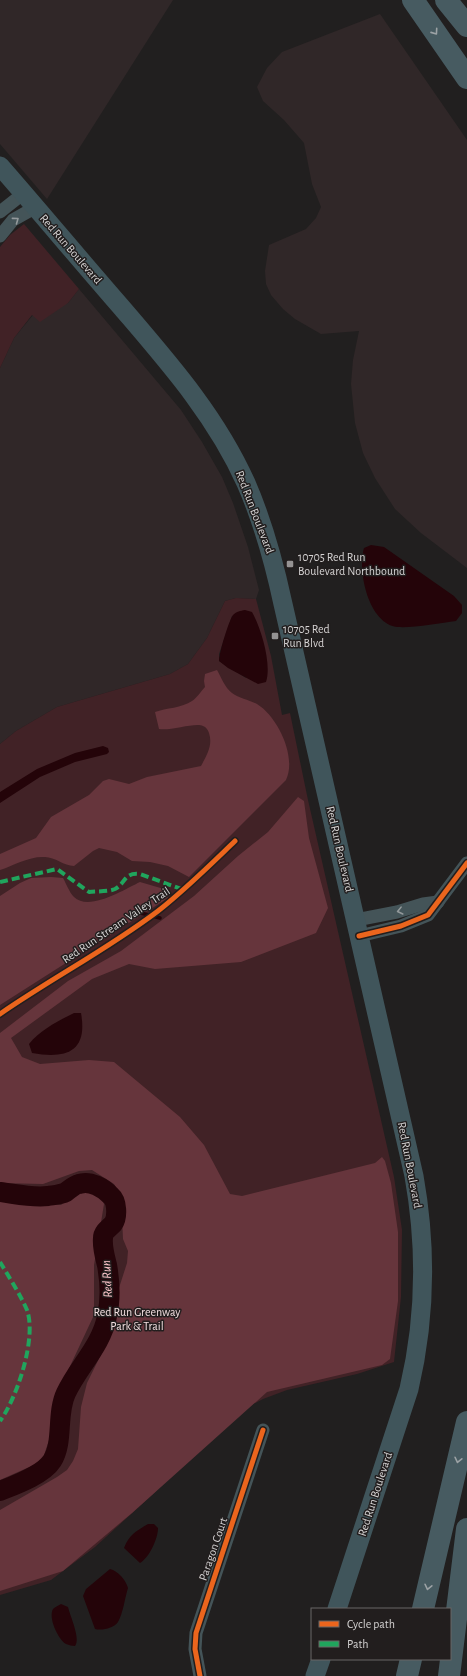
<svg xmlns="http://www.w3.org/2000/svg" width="467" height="1676" viewBox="0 0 467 1676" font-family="'Alegreya Sans',sans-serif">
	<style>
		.built { fill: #302728 }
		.green { fill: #412226; fill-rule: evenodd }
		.forest { fill: #66353c }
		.water { fill: #240409 }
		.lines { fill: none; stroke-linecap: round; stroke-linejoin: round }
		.stream { stroke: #240409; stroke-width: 3.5 }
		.river { stroke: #240409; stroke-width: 20 }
		.minor { stroke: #445458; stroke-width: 13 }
		.secondary { stroke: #40555b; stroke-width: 19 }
		.motorway { stroke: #475b61; stroke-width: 22 }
		.quiet { stroke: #20a55d; stroke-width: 4; stroke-dasharray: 8 4; stroke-linecap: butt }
		.cycleway-casing { stroke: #221e1e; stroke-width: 8 }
		.cycleway { stroke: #eb651d; stroke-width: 5 }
		.oneway { stroke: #9ca2a5 }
		.oneway2 { stroke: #93999b }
		.poi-dot { fill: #959393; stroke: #221e1e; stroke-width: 1.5 }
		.labels { text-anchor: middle; stroke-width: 3; stroke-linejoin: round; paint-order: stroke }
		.street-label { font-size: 12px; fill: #d4d2d2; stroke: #221e1e }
		.poi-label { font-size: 12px; fill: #d4d2d2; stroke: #221e1e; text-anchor: start }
		.park-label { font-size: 12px; fill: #f3dfe0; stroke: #221e1e }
		.water-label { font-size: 13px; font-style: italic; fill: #fdc4c9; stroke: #221e1e }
	</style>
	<rect width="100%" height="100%" fill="#211f1f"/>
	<!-- built -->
	<g class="built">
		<path d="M0,0H173L47,199L0,144Z"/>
		<path d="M380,14L467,140V568L421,533L395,509L375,478L363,453L355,423L351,384L353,360L359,331L321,334L295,319L283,309L271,295L266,284L265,271L269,245L306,229L316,218L321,207L312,184L304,143L284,120L263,101L257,87L267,68L282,52Z"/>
		<path d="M79,289L181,410L202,442L222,477L233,503L248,547L259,590L256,599L236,598L225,601L207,638L188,664L170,674L57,707L16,731L0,744V368L14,338L33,315L68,303Z"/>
	</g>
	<!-- green -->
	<g class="green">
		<path d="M24,224L79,289L68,303L40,322L32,315L14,338L0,368V247L10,235Z"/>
		<path d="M236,598L256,599L271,656L282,715L290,713L308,800L394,1177L402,1230L401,1297L394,1362L357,1374L287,1390L263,1399L234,1414L152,1495L95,1547L51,1580L0,1595V744L16,731L57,707L170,674L188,664L207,638L225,601ZM232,616L246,678L219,661V654Z"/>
	</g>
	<!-- forest -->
	<g class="forest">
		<path d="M217,670C221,677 225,688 232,693C239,698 249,700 257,704C278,717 297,757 286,780L189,877L168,866L150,862L132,861L117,852L99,848L93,851L74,866C64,866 55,857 45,857C29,856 15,865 0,870V854L36,838L51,817L89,795L103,781L109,779L129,784L147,777L201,766C207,755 213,745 209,733C208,730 206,727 203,726C196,722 171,731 159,729L155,712C166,708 182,708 192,701C197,698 201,691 205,687L204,681L205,674Z"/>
		<path d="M298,797L304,801L309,838L328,908L316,933L241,962L155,969L129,964L92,979L11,1038L22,1057L40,1064L89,1060L114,1062L180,1117L204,1145L230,1194L242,1196L375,1163L382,1157L385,1161L391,1183L398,1232V1301L390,1359L382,1365L267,1392L132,1513L63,1571L0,1591V1510L57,1477L67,1470L73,1461L78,1449L81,1407L87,1383L115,1326L119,1288L127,1263L128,1251L123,1239L121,1195L114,1184L92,1170L79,1171L43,1184L0,1183V1033L68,981L121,951L194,896L238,856L268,832Z"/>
		<path d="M51,877L63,878C66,883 69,892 74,897C89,912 125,889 140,882L164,889L168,898L0,1005V896L20,883L31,878Z"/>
		<path d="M86,1187L98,1192L104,1204L94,1265V1315L57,1394L55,1422L44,1455L36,1464L0,1480V1199L61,1205Z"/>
	</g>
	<!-- water -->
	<g class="water">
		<path d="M371,545L384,547L454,596L462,605V613L456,621C441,623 413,628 398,627C369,625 357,571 364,548Z"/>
		<path d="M245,610L252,612C261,628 272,664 266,682L258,684L228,668L219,661C219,653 229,620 233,615C237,611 240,611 245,610Z"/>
		<path d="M103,746L108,748L109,752L107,754L75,762L40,777L0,803V792L37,769L75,753Z"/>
		<path d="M74,1013H81C88,1052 66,1059 32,1053L29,1044C40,1030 58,1021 74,1013Z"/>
		<path d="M148,1524H154L158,1528C158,1539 149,1558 140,1563L124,1548C129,1535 136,1531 148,1524Z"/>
		<path d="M110,1569C118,1571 126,1580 128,1588C125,1597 123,1614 118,1622C114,1628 102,1631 95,1629L83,1596L86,1589Z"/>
		<path d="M61,1604L68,1607C70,1616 81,1639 75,1646C72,1646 69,1645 66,1644C58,1639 48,1618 53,1609C55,1607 59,1605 61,1604Z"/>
	</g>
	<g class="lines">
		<!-- stream -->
		<path class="stream" d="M141,913L160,918"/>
		<!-- river -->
		<path class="river" d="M0,1192C16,1194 32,1198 48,1196C54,1195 60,1195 66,1192C70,1189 74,1185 79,1184C90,1180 104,1188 111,1196C117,1201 118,1217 113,1224C109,1228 103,1232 103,1238C102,1247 105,1257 107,1265C110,1282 111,1299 107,1316C102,1345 78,1367 66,1393C56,1414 64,1442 52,1461C43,1475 15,1485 0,1491"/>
		<!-- minor -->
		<g class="minor">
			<path d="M0,212L24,193"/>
			<path d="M0,236L13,220L36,207"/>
			<path d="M356,920L397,912L423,904L438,902"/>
			<path d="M359,936L401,926L428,915L467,863"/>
			<path d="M200,1676L195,1649L196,1633L263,1430"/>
		</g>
		<!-- secondary -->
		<g class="secondary">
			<path d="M0,166C41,213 81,261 122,308C169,363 216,416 246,483C263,522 274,562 283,604L414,1176C427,1249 426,1317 409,1389L337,1609"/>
			<path d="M315,1676L321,1659"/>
		</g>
		<!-- motorway -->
		<g class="motorway">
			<path d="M413,0L467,78"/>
			<path d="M446,0L467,26"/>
			<path d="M423,1609L467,1422"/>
			<path d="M407,1676L411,1659"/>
			<path d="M449,1676L467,1529"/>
		</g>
		<!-- quiet -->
		<g class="quiet">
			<path d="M0,882L57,869L89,892C96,891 108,892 115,889C126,883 124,872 140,874L184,890"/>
			<path d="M0,1262C9,1277 20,1294 27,1310C37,1338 17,1398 0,1421"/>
		</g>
		<!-- cycleway casing -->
		<g class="cycleway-casing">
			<g id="cycleway">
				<path d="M359,936L401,926L428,915L467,863"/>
				<path d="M0,1014C52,978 108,949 158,911C186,889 210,865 235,841"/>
				<path d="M200,1676L195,1649L196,1633L263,1430"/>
			</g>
		</g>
		<!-- cycleway -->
		<use href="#cycleway" class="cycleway"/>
	</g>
	<!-- one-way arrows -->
	<defs><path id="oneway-chevron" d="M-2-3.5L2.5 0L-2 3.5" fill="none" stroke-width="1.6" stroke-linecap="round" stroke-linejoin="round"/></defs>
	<g class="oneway">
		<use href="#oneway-chevron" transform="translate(435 32) rotate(55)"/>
		<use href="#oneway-chevron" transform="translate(458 1460) rotate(103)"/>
		<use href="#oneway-chevron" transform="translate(428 1587) rotate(103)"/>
	</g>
	<g class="oneway2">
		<use href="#oneway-chevron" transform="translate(16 220) rotate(-36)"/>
		<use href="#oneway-chevron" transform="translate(400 911) rotate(166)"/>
	</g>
	<!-- markers -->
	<g class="poi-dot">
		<rect x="286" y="560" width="8" height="8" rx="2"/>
		<rect x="271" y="632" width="8" height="8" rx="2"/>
	</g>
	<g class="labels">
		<!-- street labels -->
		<g class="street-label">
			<text transform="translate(71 249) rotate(49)" y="4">Red Run Boulevard</text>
			<text transform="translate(255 512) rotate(69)" y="4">Red Run Boulevard</text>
			<text transform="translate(340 849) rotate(77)" y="4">Red Run Boulevard</text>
			<text transform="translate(116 925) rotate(-34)" y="4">Red Run Stream Valley Trail</text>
			<text transform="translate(410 1165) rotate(79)" y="4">Red Run Boulevard</text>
			<text transform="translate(375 1494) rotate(-72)" y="4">Red Run Boulevard</text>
			<text transform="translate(213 1549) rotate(-71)" y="4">Paragon Court</text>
		</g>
		<!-- poi labels -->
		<g class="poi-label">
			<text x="298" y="561">10705 Red Run<tspan x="298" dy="14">Boulevard Northbound</tspan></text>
			<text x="283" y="633">10705 Red<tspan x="283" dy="14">Run Blvd</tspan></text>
		</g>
		<!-- park labels -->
		<g class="park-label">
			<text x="137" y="1316">Red Run Greenway<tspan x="137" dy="14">Park &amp; Trail</tspan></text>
		</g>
		<!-- water labels -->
		<g class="water-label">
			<text transform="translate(106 1279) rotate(-93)" y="5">Red Run</text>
		</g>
	</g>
	<!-- legend -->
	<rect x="311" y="1608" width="140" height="52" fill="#221e1e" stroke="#696666"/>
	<rect x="319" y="1621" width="20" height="6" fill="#eb651d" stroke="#696666"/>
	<text x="347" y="1628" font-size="12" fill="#d4d2d2">Cycle path</text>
	<rect x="319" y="1641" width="20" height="6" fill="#20a55d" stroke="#696666"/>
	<text x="347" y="1648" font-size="12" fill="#d4d2d2">Path</text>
</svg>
